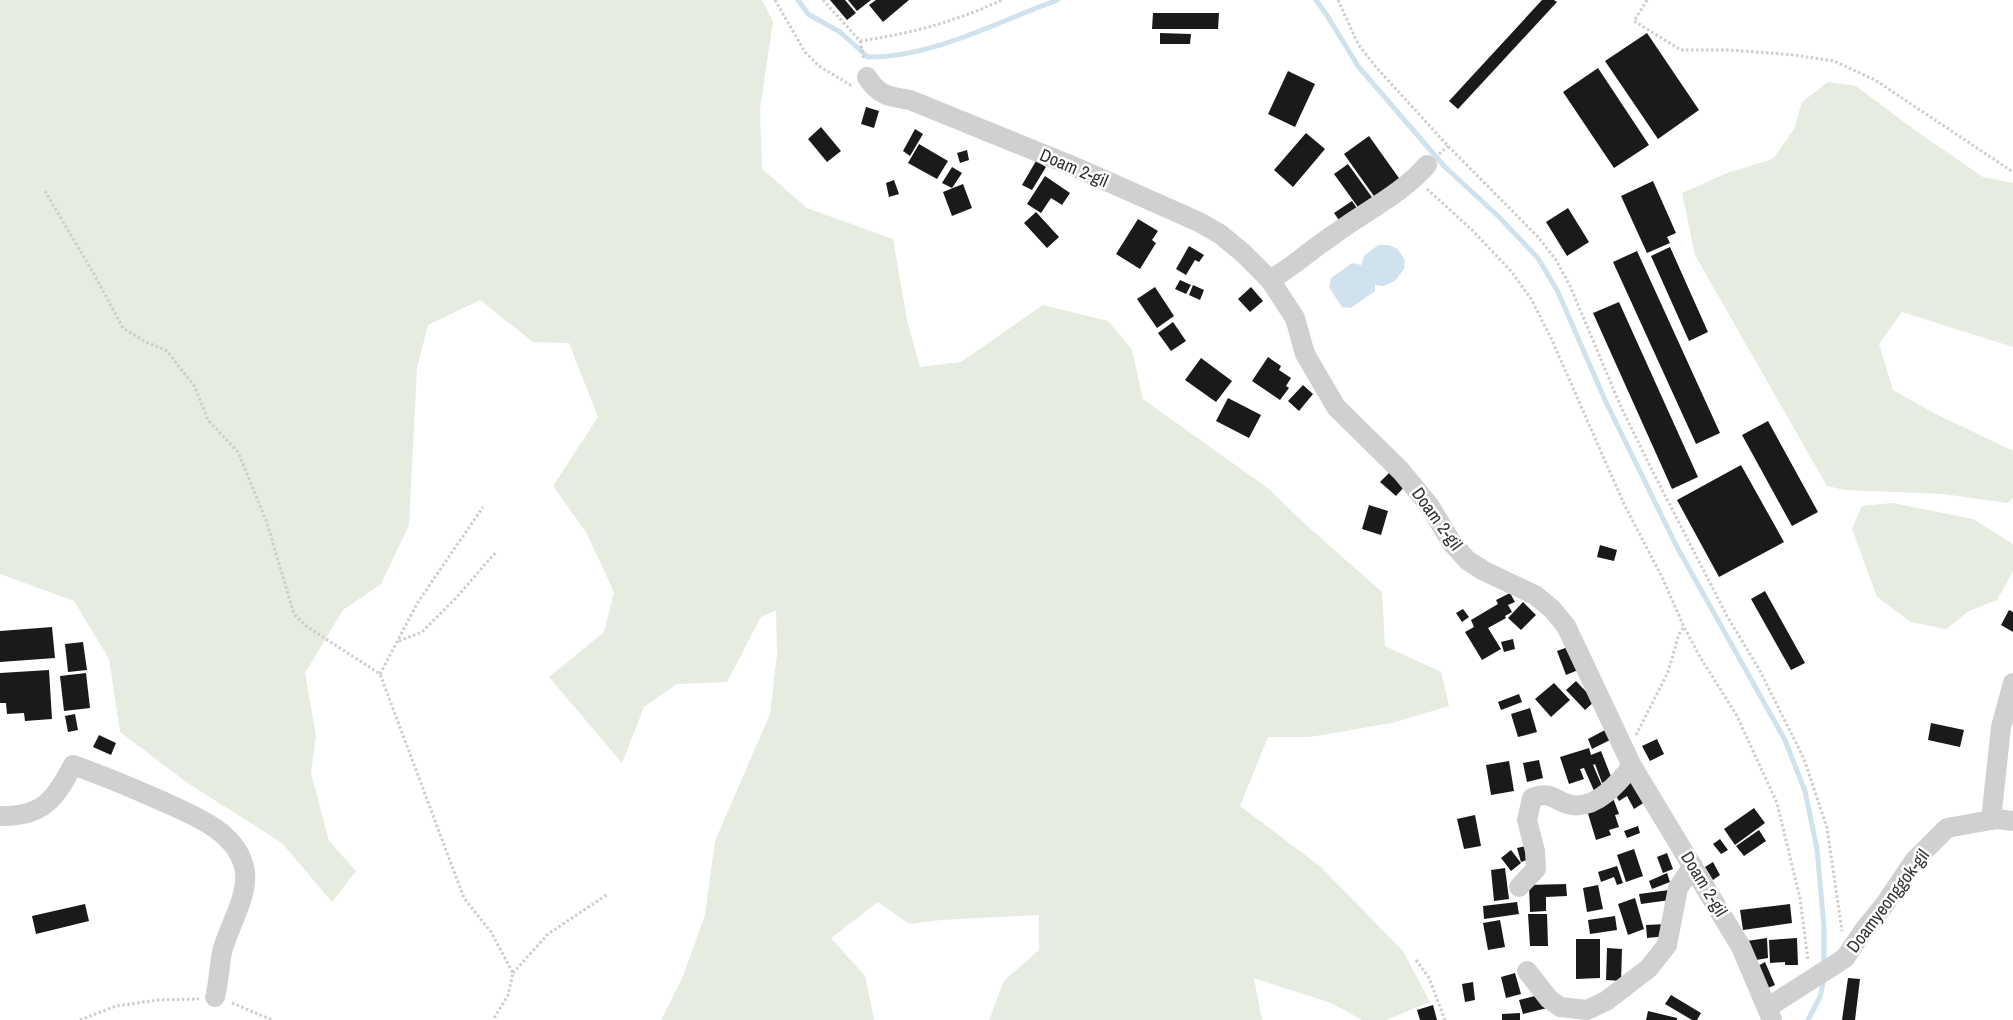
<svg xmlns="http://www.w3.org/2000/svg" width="2013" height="1020" viewBox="0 0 2013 1020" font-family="'Archivo Narrow',sans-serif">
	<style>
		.green { fill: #e6ecdf }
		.water { fill: #cfe2ee }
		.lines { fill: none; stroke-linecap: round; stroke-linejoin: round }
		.stream { stroke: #cfe2ee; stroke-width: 5 }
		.building { fill: #1a1a1a }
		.path { stroke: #cdcdcd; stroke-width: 3; stroke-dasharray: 2.5 2.5; stroke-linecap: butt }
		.minor { stroke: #d0d0d0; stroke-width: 20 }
		.labels { text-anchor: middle; stroke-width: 5; stroke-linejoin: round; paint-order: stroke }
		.street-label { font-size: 18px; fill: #333; stroke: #fff }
	</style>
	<rect width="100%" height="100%" fill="#fff"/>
	<!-- green -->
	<g class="green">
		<path d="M0,0H762L773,22L760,109L762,169L807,208L893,239L907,320L920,367L961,362L1043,305L1108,321L1132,350L1143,399L1269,489L1306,525L1382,592L1385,646L1441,672L1449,706L1392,723L1310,737H1268L1240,806L1321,867L1403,951L1430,1002L1386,1020H1362L1331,1003L1254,978L1262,1020H989L1004,981L1039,950V915L941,920L909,924L878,902L831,938L865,976L874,1020H661L682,979L705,915L715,841L770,714L777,654L776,610L761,617L727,682L677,684L644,707L622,763L549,677L604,632L614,592L586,532L553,486L598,417L569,343L533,342L480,300L428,325L417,368L409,525L381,584L343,610L305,673L316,736L311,773L329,841L356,871L332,902L282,843L189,784L120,732L109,659L74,601L0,574Z"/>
		<path d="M1828,82L1856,86L1916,131L1983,177L2013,183V347L1902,312L1879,344L1893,390L1932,412L2013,451V498L2008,503L1943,494L1845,490L1827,486L1695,255L1682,193L1727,173L1773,159L1794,129L1802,102Z"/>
		<path d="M1892,503L1973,519L2013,544V571L1997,600L1969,611L1946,629L1911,622L1877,597L1852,529L1862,506Z"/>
	</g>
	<!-- water -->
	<path class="water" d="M1378,245H1389L1398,249L1405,261L1404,269L1396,280L1384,286L1375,285V291L1351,308L1342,307L1329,287L1331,278L1352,263L1361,265L1364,256Z"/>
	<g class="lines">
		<!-- stream -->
		<g class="stream">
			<path d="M798,0L808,14L840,32L868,57C932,58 998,21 1058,0"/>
			<path d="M1316,0L1328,17L1358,66L1444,166L1498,216L1538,258L1558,292L1605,400L1677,547L1785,740L1805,791L1817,849L1824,927V966"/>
			<path d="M1808,1020L1820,997L1824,979"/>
		</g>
	</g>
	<!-- building -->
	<g class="building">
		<path d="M830,0H845L856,13L847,20Z"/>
		<path d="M848,0H871L857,11Z"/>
		<path d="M876,0H909L883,22L869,5Z"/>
		<path d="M1542,0H1554L1557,2L1458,109L1449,101Z"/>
		<path d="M1153,13H1219L1218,29H1152Z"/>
		<path d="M1160,33L1191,34L1190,44H1160Z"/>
		<path d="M1647,33L1699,110L1658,139L1605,61Z"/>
		<path d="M1598,68L1649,145L1614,168L1563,92Z"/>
		<path d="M1288,71L1315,84L1295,127L1268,114Z"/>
		<path d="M866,107L879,111L874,128L861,124Z"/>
		<path d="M821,127L841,151L827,162L808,139Z"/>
		<path d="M915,129L923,134L910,156L903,151Z"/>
		<path d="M1306,133L1325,149L1293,187L1274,170Z"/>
		<path d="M1369,136L1401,181L1376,199L1344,154Z"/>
		<path d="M919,144L948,161L937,179L908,163Z"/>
		<path d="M967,150L969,160L960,163L957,153Z"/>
		<path d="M1036,161L1046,167L1032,190L1022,185Z"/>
		<path d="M1348,164L1374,200L1360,210L1334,174Z"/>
		<path d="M952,167L962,173L952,188L942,183Z"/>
		<path d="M1045,176L1070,193L1062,205L1051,198L1041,213L1027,204Z"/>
		<path d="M894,180L899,194L889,197L886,183Z"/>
		<path d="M1653,181L1676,233L1667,237L1670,243L1647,253L1621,196Z"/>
		<path d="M963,184L972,208L952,216L943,192Z"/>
		<path d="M1352,201L1359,211L1341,223L1334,213Z"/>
		<path d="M1568,208L1589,242L1567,256L1546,222Z"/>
		<path d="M1036,212L1059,237L1047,248L1024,223Z"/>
		<path d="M1138,219L1158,231L1152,240L1156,243L1140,269L1116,254Z"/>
		<path d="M1189,246L1204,255L1199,262L1195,260L1186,275L1176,269Z"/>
		<path d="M1670,247L1708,332L1689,341L1651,256Z"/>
		<path d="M1637,251L1720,433L1696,444L1613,262Z"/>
		<path d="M1180,280L1191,285L1186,294L1175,289Z"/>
		<path d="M1193,285L1204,290L1200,300L1189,295Z"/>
		<path d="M1155,287L1174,316L1157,328L1137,299Z"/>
		<path d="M1251,287L1263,301L1250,312L1238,299Z"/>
		<path d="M1619,302L1698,477L1672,489L1593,313Z"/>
		<path d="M1173,322L1186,341L1171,351L1158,333Z"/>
		<path d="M1268,357L1281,366L1279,370L1291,378L1286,386L1289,388L1280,400L1252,381Z"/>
		<path d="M1201,358L1232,381L1216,402L1185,380Z"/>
		<path d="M1303,385L1313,394L1299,411L1288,401Z"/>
		<path d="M1228,398L1261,415L1249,438L1216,421Z"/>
		<path d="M1768,421L1818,512L1792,526L1742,435Z"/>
		<path d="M1741,465L1784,542L1719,577L1677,500Z"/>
		<path d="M1390,472L1405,486L1396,496L1380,482Z"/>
		<path d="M1369,505L1388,511L1381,535L1362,529Z"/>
		<path d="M1600,545L1617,550L1614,561L1597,557Z"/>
		<path d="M1765,591L1805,663L1791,670L1751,599Z"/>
		<path d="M1510,593L1515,602L1508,605L1512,612L1505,616L1506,618L1488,628L1501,649L1482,660L1465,632L1474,627L1471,620L1498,604L1496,600Z"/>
		<path d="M1523,602L1536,615L1521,630L1508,618Z"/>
		<path d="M1463,609L1469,617L1462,622L1456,613Z"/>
		<path d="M2009,610L2013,612V632L2001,625Z"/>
		<path d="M52,627L55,658L0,662V631Z"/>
		<path d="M1513,639L1515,649L1504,652L1501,642Z"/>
		<path d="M83,642L87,670L68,672L65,644Z"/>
		<path d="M1568,647L1578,670L1566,675L1557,651Z"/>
		<path d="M49,670L52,719L25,721L24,713L7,714L6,703H0V673Z"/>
		<path d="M86,673L90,708L64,711L60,676Z"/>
		<path d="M1576,681L1595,701L1585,710L1566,690Z"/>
		<path d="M1554,683L1570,700L1551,717L1535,699Z"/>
		<path d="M1519,694L1522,702L1501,710L1498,702Z"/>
		<path d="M1530,708L1537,732L1518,737L1511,714Z"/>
		<path d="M75,714L78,730L68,732L65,716Z"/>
		<path d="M1931,723L1964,730L1960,747L1928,740Z"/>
		<path d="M1605,730L1610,740L1592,749L1588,739Z"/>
		<path d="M99,735L116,743L111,755L93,747Z"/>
		<path d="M1657,739L1664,754L1650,761L1642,746Z"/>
		<path d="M1589,748L1591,755L1601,751L1612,779L1602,783L1595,764L1593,765L1604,790L1595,793L1584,768L1580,769L1584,779L1569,784L1560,757Z"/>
		<path d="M1539,760L1543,778L1527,782L1523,763Z"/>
		<path d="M1509,761L1514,791L1491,795L1486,765Z"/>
		<path d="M1632,779L1645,802L1634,809L1627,796L1619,801L1613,791Z"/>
		<path d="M1613,798L1619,814L1615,815L1619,827L1609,830L1611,835L1596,840L1586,807Z"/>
		<path d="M1754,808L1765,823L1735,845L1724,829Z"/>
		<path d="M1475,815L1481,846L1464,849L1457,819Z"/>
		<path d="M1638,826L1640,833L1627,838L1624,831Z"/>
		<path d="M1759,830L1766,841L1744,856L1736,846Z"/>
		<path d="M1720,839L1728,850L1721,854L1713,844Z"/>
		<path d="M1531,845L1527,860L1521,862L1517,848Z"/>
		<path d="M1634,849L1643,876L1626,882L1617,855Z"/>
		<path d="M1511,850L1521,863L1511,871L1501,858Z"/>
		<path d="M1667,853L1673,869L1663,873L1657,857Z"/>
		<path d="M1713,862L1720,875L1713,880L1705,867Z"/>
		<path d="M1617,866L1623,883L1617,885L1614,877L1601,882L1598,872Z"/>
		<path d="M1505,868L1509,899L1494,901L1491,870Z"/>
		<path d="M1667,873L1670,882L1652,889L1649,881Z"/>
		<path d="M1566,884L1567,896L1546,897V911L1530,912L1529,885Z"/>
		<path d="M1598,885L1603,909L1587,912L1583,888Z"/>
		<path d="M1669,890L1670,900L1641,904L1639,894Z"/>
		<path d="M1635,898L1644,929L1628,935L1618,904Z"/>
		<path d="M1517,902L1519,914L1484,919L1483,906Z"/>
		<path d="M85,904L89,921L36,934L32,916Z"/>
		<path d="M1790,904L1792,923L1743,930L1740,910Z"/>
		<path d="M1528,914H1547L1548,946H1530Z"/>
		<path d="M1615,916L1617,930L1590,934L1588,920Z"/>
		<path d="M1500,920L1505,947L1488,950L1483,923Z"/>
		<path d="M1666,924L1667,936L1647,938L1646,925Z"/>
		<path d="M1767,938L1768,958L1756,960L1747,941Z"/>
		<path d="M1797,938L1798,965H1785V962L1770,963L1769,940Z"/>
		<path d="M1576,939H1600V978L1576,979Z"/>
		<path d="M1607,948L1622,949L1621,981L1606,980Z"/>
		<path d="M1765,962L1775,985L1768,988L1758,966Z"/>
		<path d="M1515,973L1521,994L1506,998L1501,977Z"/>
		<path d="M1848,978L1860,979L1855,1020H1842Z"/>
		<path d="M1473,982L1475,1000L1465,1002L1462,984Z"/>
		<path d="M1543,994L1547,1008L1523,1014L1519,1000Z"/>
		<path d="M1671,995L1701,1013L1697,1020H1692L1665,1004Z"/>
		<path d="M1433,1005L1437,1020H1420L1417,1010Z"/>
		<path d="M1648,1011L1677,1018V1020H1646Z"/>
		<path d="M1520,1013V1020H1502V1014Z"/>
	</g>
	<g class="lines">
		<!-- path -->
		<g class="path">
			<path d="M775,0L805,52L819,66L852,86"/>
			<path d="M823,0L860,41L864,60"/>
			<path d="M1338,0L1358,44L1375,66L1448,146L1538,237L1556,260L1570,286L1621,407L1654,474L1727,616L1759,669L1804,759L1827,828L1842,931"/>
			<path d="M1647,0L1634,21L1681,50H1729L1795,55L1834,61L1875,80L2013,172"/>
			<path d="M860,41C910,34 957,21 1002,0"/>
			<path d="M1439,154L1448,146"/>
			<path d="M1427,189L1472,230L1511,271L1531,299L1551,338L1624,504L1662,577L1684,627L1700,657L1736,714L1777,803L1800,898L1808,960"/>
			<path d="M45,191L95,276L123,328L144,341L167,351L195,387L208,420L238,452L267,523L294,614L306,626L380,674L464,898L491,932L513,973L508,995L493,1020"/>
			<path d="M399,641L422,632L455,599L495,553"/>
			<path d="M380,674L418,602L483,507"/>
			<path d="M1636,735L1668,672L1679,634L1684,627"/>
			<path d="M1416,960L1429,978L1445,1020"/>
			<path d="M513,973L548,934L608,894"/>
			<path d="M232,1003L272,1020"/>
			<path d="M80,1020L116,1006L159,1000L199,999"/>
		</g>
		<!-- minor -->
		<g class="minor">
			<path d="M867,77C878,95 889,97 910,100L1075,167L1199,222L1220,234L1243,253L1270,280L1295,318L1305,354L1336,407L1401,471L1429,505L1452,543L1467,560L1484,571L1535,595L1552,609L1566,626L1632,766L1741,947L1772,1020"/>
			<path d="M1270,280C1294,266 1313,248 1336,233C1366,211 1403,193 1427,165"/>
			<path d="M0,816C42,817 55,800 73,765C101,775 128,786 155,798C188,813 239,830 245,872C248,897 228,928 222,952C219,967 219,982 215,997"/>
			<path d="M1991,820L2001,727L2013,683"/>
			<path d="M1519,887L1536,869L1535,851L1527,820L1532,798C1552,790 1555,802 1572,805C1597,809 1619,782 1632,766"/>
			<path d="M1527,971L1549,999L1560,1007L1587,1010L1606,1001L1649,968L1667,945L1678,888L1693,866"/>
			<path d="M1767,1008L1845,958L1864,930L1885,904L1914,861L1947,828L1997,819L2013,821"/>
		</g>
	</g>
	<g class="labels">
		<!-- street labels -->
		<g class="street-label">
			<text transform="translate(1074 168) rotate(23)" y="6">Doam 2-gil</text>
			<text transform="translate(1437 519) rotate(54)" y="6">Doam 2-gil</text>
			<text transform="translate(1704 884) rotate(59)" y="6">Doam 2-gil</text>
			<text transform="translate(1888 901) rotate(-53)" y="6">Doamyeonggok-gil</text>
		</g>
	</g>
</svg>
